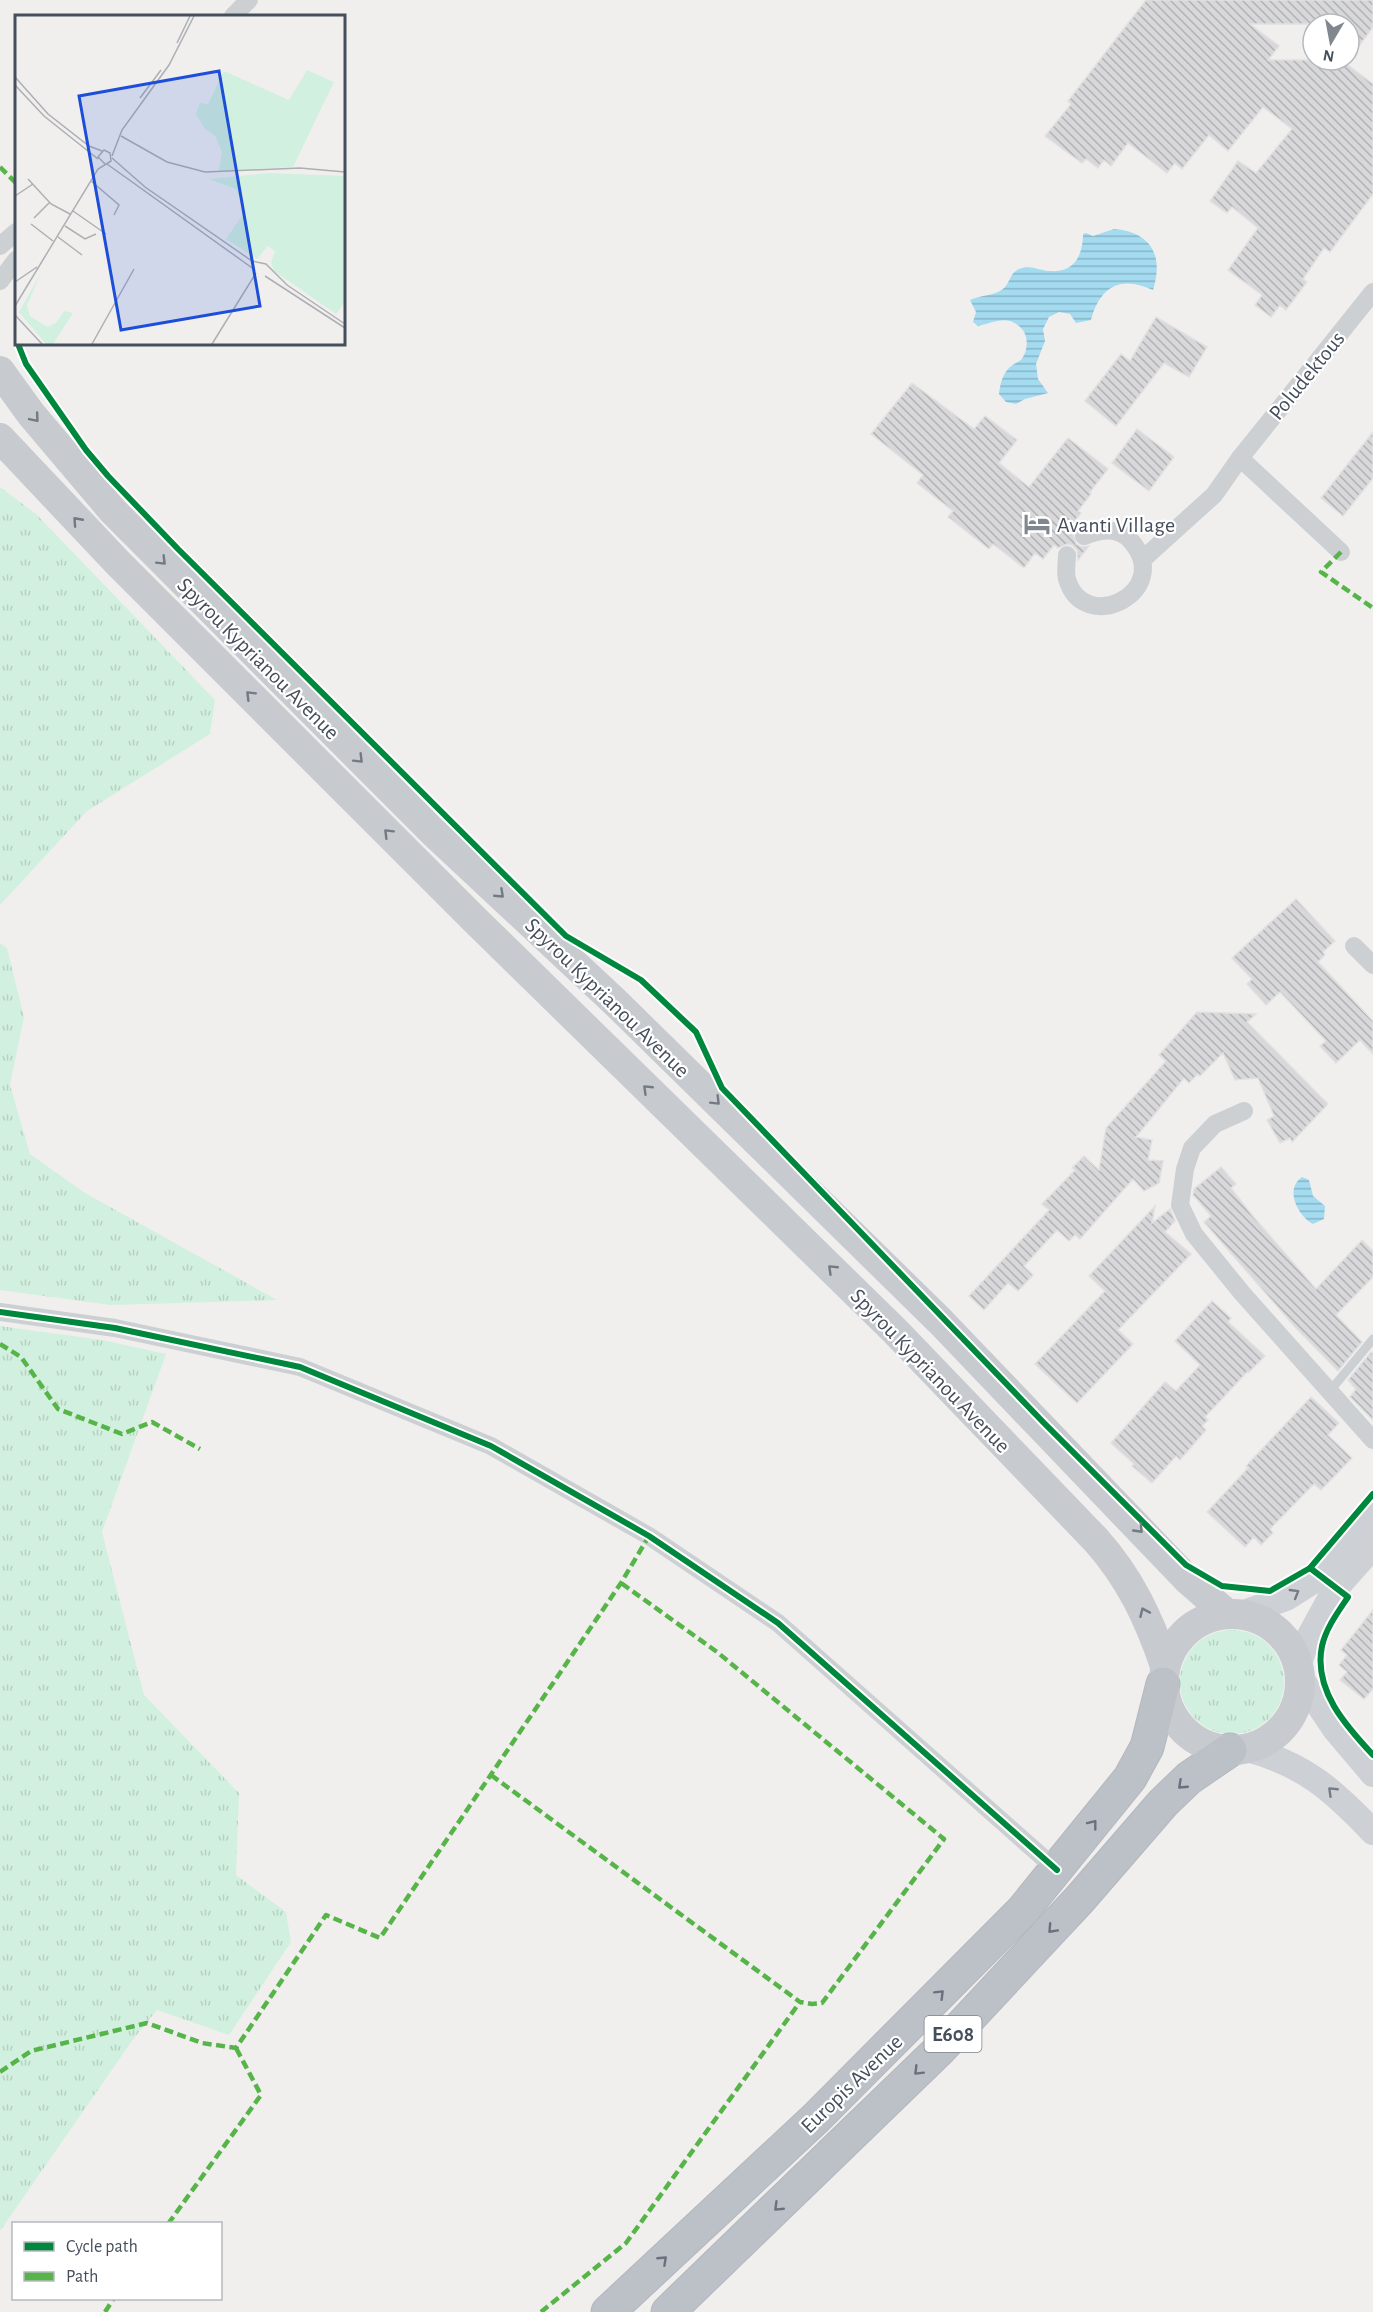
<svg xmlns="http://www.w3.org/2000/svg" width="1373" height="2312" viewBox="0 0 1373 2312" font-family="'Alegreya Sans',sans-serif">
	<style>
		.grass { fill: url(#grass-tufts) }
		.water { fill: url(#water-rules) }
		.building { fill: url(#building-back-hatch); stroke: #e1e1e1; stroke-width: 1.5 }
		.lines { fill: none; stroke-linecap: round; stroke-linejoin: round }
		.highway-casing { stroke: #b3b7be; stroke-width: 35 }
		.lane { stroke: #ccd0d3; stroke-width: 9 }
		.street { stroke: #ccd0d3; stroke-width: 18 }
		.secondary { stroke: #cdd0d4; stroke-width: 26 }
		.primary { stroke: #c7cacf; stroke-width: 30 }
		.highway { stroke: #bcc1c7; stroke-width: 33 }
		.quiet { stroke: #57b448; stroke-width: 4.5; stroke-dasharray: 9 4.5; stroke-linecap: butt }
		.cycleway-casing { stroke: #fff; stroke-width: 10 }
		.cycleway { stroke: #00873e; stroke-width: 6 }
		.oneway { stroke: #727a84 }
		.oneway2 { stroke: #757c86 }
		.oneway3 { stroke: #69717c }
		.labels { text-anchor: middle; stroke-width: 4.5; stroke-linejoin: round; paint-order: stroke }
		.shield { fill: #fff; stroke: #7d848d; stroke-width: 1.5 }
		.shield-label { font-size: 21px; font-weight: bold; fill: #454f5c }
		.street-label { font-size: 22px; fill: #454f5c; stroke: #fff }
		.poi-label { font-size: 22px; fill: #454f5c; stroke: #fff; text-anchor: start }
		.inset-road { fill: none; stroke: #acafb4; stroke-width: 1.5 }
		.view { fill: #1d4ed8; fill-opacity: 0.15; stroke: #1d4ed8; stroke-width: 3 }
		.inset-edge { fill: none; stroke: #454f5c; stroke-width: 3 }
	</style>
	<defs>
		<pattern id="grass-tufts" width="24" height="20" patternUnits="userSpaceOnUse" patternTransform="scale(1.5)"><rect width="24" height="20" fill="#d2f0df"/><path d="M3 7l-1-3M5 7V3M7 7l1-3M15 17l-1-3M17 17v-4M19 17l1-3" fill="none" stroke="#b6d0c2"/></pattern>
		<pattern id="water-rules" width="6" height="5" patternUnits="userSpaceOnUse" patternTransform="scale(1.5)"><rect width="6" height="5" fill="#a4dbf0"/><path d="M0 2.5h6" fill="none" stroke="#87b4c6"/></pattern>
		<pattern id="building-back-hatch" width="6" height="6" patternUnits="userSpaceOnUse" patternTransform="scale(1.5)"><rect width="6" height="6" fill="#d8d8da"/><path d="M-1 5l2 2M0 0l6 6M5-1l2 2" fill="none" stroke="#b1b2b4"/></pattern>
	</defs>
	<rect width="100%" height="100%" fill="#f0efee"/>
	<!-- grass -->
	<g class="grass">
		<path d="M0,487L37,515L215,700L210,734L87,811L0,905Z"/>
		<path d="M0,943L7,948L24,1017L10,1085L30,1154L85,1193L277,1300L111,1305L0,1290Z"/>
		<path d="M0,1326L102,1340L166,1354L102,1532L144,1695L239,1793L236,1875L286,1912L291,1942L229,2035L157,2010L134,2038L0,2231Z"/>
		<circle cx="1232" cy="1682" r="52"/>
	</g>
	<!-- water -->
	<g class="water">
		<path d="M1114,229C1151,232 1164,255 1153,290C1121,275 1100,286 1091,320L1076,323L1070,314L1059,312L1049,317L1043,329L1045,341L1036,364L1038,379L1048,393L1025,399L1016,404L1006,402L999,394C1000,385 1002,375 1009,368C1012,364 1017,363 1021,360C1028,351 1029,337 1022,329C1008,314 996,322 978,326L973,322L976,312L970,300C980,295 997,296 1005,287C1011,280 1010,273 1019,269C1030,264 1040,271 1051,271C1075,273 1083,254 1083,234L1086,233L1093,236Z"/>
		<path d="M1302,1177L1309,1180L1313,1196L1325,1206L1324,1219L1313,1224C1298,1216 1284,1189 1302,1177Z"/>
	</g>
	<!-- building -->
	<g class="building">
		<path d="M1146,0H1373V27L1349,60V24H1250L1279,46L1268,60H1341L1373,84V194L1330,252L1324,248L1303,279L1307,282L1286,310L1280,305L1271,317L1255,305L1262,295L1228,270L1258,228L1232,207L1227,213L1210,201L1238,161L1256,173L1292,129L1263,107L1228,151L1209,135L1182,169L1175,163L1167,173L1128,143L1111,166L1104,160L1098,168L1086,159L1082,163L1045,136L1071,104L1068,101Z"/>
		<path d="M1156,317L1207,347L1189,377L1164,363L1116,426L1085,401L1121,354L1130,361Z"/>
		<path d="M912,383L974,429L985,416L1017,440L999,463L1029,487L1068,438L1108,469L1090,492L1091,494L1078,511L1081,513L1071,526L1075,529L1073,534L1076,544L1082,547L1089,546L1078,560L1077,550L1072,545L1067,544L1058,548L1054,545L1043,559L1035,553L1024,568L993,544L989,549L948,517L953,511L917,483L923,475L871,434Z"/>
		<path d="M1137,429L1174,457L1149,491L1112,463Z"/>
		<path d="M1373,432V478L1343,516L1321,498Z"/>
		<path d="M1296,899L1335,941L1323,952L1325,955L1318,962L1373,1021V1054L1360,1040L1336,1063L1320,1046L1326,1041L1280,992L1266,1005L1247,984L1252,979L1232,958Z"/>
		<path d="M1197,1012L1256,1014L1247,1022L1328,1104L1292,1142L1290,1138L1280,1143L1267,1120L1274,1116L1258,1078L1235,1080L1223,1053L1200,1076L1198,1074L1189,1083L1184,1078L1136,1137L1152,1140L1148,1160L1163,1161L1159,1183L1144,1191L1133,1179L1080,1239L1075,1235L1069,1241L1057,1230L1024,1266L1033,1275L1018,1291L1008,1283L984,1310L969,1296L1049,1210L1042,1204L1075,1170L1072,1168L1084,1156L1099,1170L1106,1128L1166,1061L1159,1055Z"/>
		<path d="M1221,1167L1236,1184L1231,1188L1252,1215L1316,1289L1362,1240L1373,1251V1277L1336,1315L1362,1342L1338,1371L1294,1326L1204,1222L1211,1216L1193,1195L1194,1189Z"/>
		<path d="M1155,1206L1152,1223L1170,1209L1175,1221L1165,1232L1191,1254L1118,1330L1133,1344L1077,1403L1035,1364L1105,1291L1089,1276Z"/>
		<path d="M1212,1301L1231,1318L1228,1322L1265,1356L1248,1373L1247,1372L1205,1417L1208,1420L1202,1426L1206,1430L1180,1460L1176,1456L1152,1483L1132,1466L1134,1464L1111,1443L1165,1382L1176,1391L1200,1365L1175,1341Z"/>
		<path d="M1371,1352L1373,1354V1420L1350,1397L1356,1389L1348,1380Z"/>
		<path d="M1311,1397L1339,1423L1328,1435L1352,1458L1321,1490L1314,1484L1270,1529L1273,1533L1261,1545L1254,1537L1245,1547L1207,1512L1248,1468L1246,1466Z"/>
		<path d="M1373,1610V1689L1364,1699L1340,1680L1347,1672L1339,1665L1347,1655L1341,1650Z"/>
	</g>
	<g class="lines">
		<!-- highway casing -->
		<g class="highway-casing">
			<g id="highway">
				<path d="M608,2312L816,2118L1023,1910L1130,1778L1147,1747L1163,1684"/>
				<path d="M668,2312L938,2051L1079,1900L1163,1803L1189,1778L1230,1750"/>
			</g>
		</g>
		<!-- lane -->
		<path class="lane" d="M1330,1391L1373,1339"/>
		<!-- street -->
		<g class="street">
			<path d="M233,16L249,0"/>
			<path d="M0,246L16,232"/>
			<path d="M0,281L16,260"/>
			<path d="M1240,458L1341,552"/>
			<path d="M1067,555C1067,563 1065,571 1067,579C1084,637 1175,591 1131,541C1118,526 1100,530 1084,536"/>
			<path d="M1142,560L1214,495L1240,458L1373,292"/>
			<path d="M1354,946L1373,965"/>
			<path d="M1244,1111L1215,1124L1192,1148L1185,1169L1180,1205L1194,1234L1242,1293L1373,1440"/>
			<path d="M0,1312L115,1328L300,1367L491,1446L649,1536L778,1623L1057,1870"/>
		</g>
		<!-- secondary -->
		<g class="secondary">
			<path d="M1241,1614L1286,1598L1321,1576L1373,1516"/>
			<path d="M1298,1665L1307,1641L1336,1588L1373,1546"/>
			<path d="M1300,1677L1335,1729L1373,1774"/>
			<path d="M1247,1749C1304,1764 1333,1790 1373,1832"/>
		</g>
		<!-- primary -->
		<g class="primary">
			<path d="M0,371L31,414L113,511L432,831L615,1002L940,1321L1188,1580L1226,1613"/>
			<path d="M0,438L118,563L476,921L895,1331L1096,1540C1130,1578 1149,1619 1165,1666"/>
			<circle cx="1232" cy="1682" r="68"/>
		</g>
		<!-- highway -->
		<use href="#highway" class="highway"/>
		<!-- quiet -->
		<g class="quiet">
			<path d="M0,167L16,183"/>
			<path d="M1341,552L1321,572L1373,608"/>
			<path d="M0,1344L21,1357L58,1409L122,1434L152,1422L200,1449"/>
			<path d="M491,1775L800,2002L812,2004L822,2003L944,1839L717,1652L621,1583"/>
			<path d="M0,2072L31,2051L147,2023L202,2043L236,2048L326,1915L380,1938L621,1583L649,1536"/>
			<path d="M168,2224L261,2095L236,2048"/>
			<path d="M105,2312L114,2298"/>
			<path d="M541,2312L626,2243L800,2002"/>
		</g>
		<!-- cycleway casing -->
		<g class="cycleway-casing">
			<g id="cycleway">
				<path d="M18,344L26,364L86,450L108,476L178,549L566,936L641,980L696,1032L722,1088L1044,1423L1186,1565L1222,1586L1270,1591L1310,1568L1373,1494"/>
				<path d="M0,1312L115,1328L300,1367L491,1446L649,1536L778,1623L1057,1870"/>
				<path d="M1310,1568L1348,1597C1338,1612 1326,1628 1322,1646C1313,1690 1346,1726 1373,1755"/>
			</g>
		</g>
		<!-- cycleway -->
		<use href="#cycleway" class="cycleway"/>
	</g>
	<!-- one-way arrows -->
	<defs><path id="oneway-chevron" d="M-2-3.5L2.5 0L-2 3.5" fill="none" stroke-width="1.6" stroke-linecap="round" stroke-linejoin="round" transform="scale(1.5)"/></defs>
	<g class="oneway">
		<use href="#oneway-chevron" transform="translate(35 418) rotate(50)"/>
		<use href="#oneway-chevron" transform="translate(77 521) rotate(-132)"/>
		<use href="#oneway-chevron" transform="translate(162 561) rotate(45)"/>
		<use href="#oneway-chevron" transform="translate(250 695) rotate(-135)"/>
		<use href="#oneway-chevron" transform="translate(359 759) rotate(45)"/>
		<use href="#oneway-chevron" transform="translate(388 833) rotate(-135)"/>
		<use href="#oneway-chevron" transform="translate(500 894) rotate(43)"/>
		<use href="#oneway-chevron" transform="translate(647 1089) rotate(-136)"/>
		<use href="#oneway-chevron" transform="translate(716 1101) rotate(45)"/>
		<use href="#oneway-chevron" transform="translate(832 1269) rotate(-136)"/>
		<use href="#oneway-chevron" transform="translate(1139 1529) rotate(46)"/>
		<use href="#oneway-chevron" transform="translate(1144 1612) rotate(-114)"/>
	</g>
	<g class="oneway2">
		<use href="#oneway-chevron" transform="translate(1295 1593) rotate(-30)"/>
		<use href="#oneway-chevron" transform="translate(1332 1791) rotate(-136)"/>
	</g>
	<g class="oneway3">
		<use href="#oneway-chevron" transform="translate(1182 1785) rotate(137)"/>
		<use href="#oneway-chevron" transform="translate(1093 1824) rotate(-52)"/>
		<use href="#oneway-chevron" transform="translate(1052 1929) rotate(133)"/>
		<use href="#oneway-chevron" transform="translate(940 1994) rotate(-45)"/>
		<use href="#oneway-chevron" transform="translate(918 2071) rotate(135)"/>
		<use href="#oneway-chevron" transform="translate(778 2207) rotate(136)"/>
		<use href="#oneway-chevron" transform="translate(663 2260) rotate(-43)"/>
	</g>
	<!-- icons -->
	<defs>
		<g id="hotel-bare" transform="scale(2.07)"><path d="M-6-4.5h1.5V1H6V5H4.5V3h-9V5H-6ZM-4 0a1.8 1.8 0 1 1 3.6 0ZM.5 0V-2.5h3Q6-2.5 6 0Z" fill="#81878f" stroke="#fff" stroke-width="2.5" paint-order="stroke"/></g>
	</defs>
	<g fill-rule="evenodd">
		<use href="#hotel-bare" x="1037" y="524"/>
	</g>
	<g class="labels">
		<!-- shield labels -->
		<rect class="shield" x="924.5" y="2016" width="57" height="36" rx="4.5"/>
		<g class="shield-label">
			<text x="953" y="2041">E608</text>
		</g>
		<!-- street labels -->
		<g class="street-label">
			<text transform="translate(1306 375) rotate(-51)" y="8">Poludektous</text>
			<text transform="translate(259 658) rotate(45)" y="8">Spyrou Kyprianou Avenue</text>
			<text transform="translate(608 997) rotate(44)" y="8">Spyrou Kyprianou Avenue</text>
			<text transform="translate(931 1370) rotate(46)" y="8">Spyrou Kyprianou Avenue</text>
			<text transform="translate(851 2083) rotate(-44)" y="8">Europis Avenue</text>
		</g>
		<!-- poi labels -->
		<g class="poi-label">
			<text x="1057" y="532">Avanti Village</text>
		</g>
	</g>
	<!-- overview -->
	<g transform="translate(15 15)">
		<rect width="330" height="330" fill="#f0efee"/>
		<path d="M292,55L319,67L278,152L204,156L207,137L200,121L189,113L181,99L185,88L193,89L209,56L274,85ZM253,158L330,161V287L321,299L259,256L256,247L260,236L253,231L242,244L211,224L230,196L221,174L194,164Z" fill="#d2f0df"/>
		<path d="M26,258L12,290L15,301L32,312L41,308L49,296L58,298L38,329H31L4,297Z" fill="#d2f0df"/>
		<path class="inset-road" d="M162,28L175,1M0,62L33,99L74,131L87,136M0,70L29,101L83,144M125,83L146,55M106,121L152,147L190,157L285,153L330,157M97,141L107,115L154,50L179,1M97,143L130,172L237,246L251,249L272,270L330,309M92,149L240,255M13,164L36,189L55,199M76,166L104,190L99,200M0,181L18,169M58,196L91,219M19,203L34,188M16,209L38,226M50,211L70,224L81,219M43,222L67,240M250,261L330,313M0,267L22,252M0,291L83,154L96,146L95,138L89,135L83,142L90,149M0,300L27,329M77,329L119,254M197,329L241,258"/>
		<path class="view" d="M204,56L245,291L106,315L64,81Z"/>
		<rect width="330" height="330" class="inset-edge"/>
	</g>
	<!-- legend -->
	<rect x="12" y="2222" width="210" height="78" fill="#ffffff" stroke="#b5b9be" stroke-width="1.5"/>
	<rect x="24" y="2242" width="30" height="9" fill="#00873e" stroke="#b5b9be" stroke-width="1.5"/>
	<text x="66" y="2252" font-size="18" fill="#454f5c">Cycle path</text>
	<rect x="24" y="2272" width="30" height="9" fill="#57b448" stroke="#b5b9be" stroke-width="1.5"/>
	<text x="66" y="2282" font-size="18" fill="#454f5c">Path</text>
	<!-- north arrow -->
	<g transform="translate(1331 42) rotate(190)"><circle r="28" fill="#ffffff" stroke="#b5b9be" stroke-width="1.5"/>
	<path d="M0-4.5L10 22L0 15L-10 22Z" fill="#81878f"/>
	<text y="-9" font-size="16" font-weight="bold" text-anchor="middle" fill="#454f5c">N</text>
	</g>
</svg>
